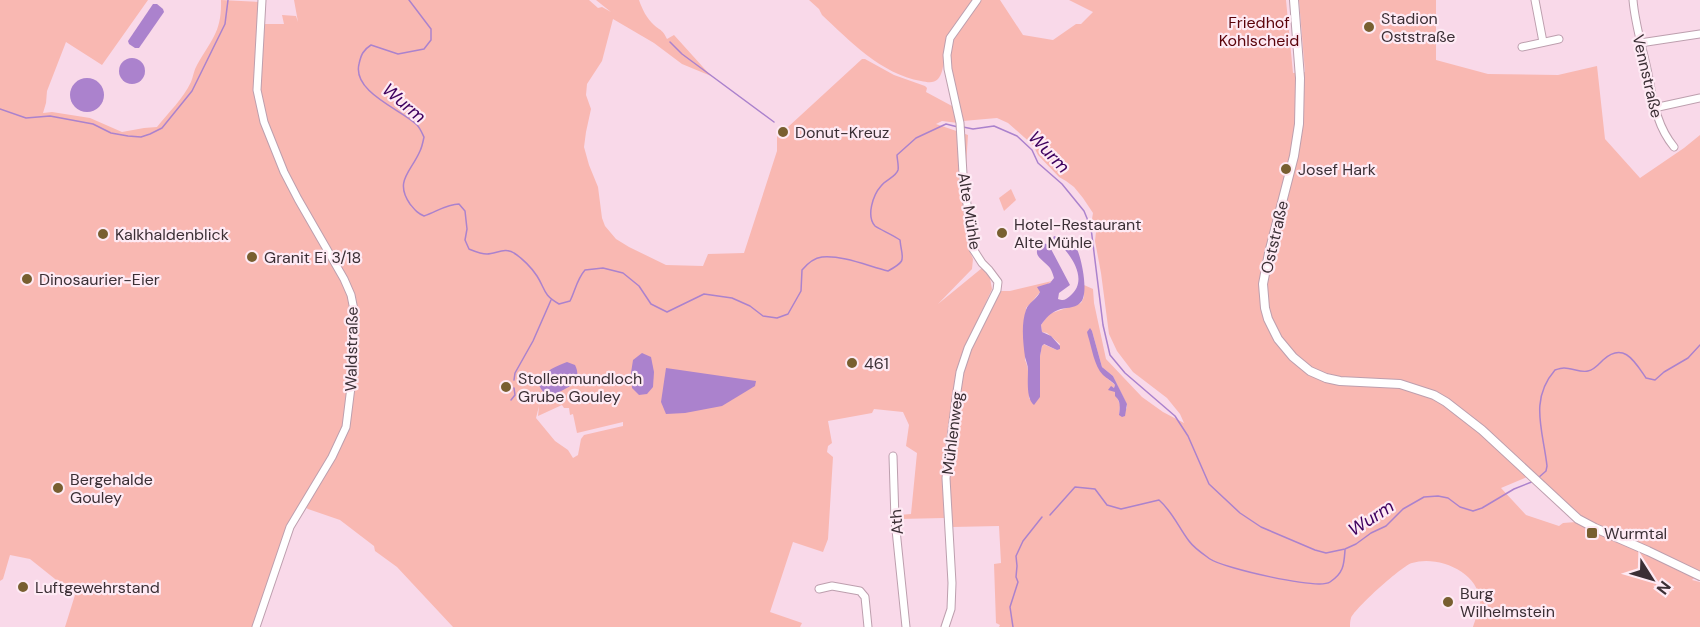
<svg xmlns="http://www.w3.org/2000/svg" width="1700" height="627" viewBox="0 0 1700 627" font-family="'DM Sans',sans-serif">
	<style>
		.green { fill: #f9b8b2; fill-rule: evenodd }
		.water { fill: #ab82cd; fill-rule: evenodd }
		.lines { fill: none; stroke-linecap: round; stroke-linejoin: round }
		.stream { stroke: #ab82cd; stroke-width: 1.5 }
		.minor-casing { stroke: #bd9fae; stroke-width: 9 }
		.tertiary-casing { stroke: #bd9fae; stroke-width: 10 }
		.minor { stroke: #fff; stroke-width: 7 }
		.tertiary { stroke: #fff; stroke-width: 8 }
		.poi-dot { fill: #785f30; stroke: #feeaf4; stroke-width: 2 }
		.labels { text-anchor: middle; stroke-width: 4.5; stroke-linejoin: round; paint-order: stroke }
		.poi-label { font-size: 16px; fill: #3b2f35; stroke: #feeaf4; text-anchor: start }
		.park-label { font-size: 16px; fill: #5a0209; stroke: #feeaf4 }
		.street-label { font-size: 16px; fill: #3b2f35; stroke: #feeaf4 }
		.water-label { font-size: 18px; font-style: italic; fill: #3e005e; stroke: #feeaf4 }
	</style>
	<rect width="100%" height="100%" fill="#f9d9e9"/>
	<!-- green -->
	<g class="green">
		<path d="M0,0H148L102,65L66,42L47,91L46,103L43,113L52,112L90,118L122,132L144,128L157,127C168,113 183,99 191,82C193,77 194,70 197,65C211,40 222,32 221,0L261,2L256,90L265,123L258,89L262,24H284L282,15L296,16L298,22L294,0H589L598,8L602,7L611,12L596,0H639C642,9 647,19 654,25C662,32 662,29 667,39L674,35L711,76L682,64L654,43L613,19L602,61L587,84L586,95L591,109L586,132L584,147L589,165L598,187L602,218L605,226L616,239L629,247L666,265L703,266L708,254L744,253L777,151V129L788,127L862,59H865L894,75L925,86L927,88L926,92L952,106L958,123L942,121L936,124L968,135L964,197L969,249L973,259L972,269L938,304L982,268L990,278L992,289L970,337L955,379L942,468L944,518L899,519V515L911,514L917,453L906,446L909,425L903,412L874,409L872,413L828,421L832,443L828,446L827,452L833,457L828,539L823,552L793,542L770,612L802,623L800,627H453L397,567L375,551L374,546L340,520L308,509L301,504L290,519L253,627H65L75,595L30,559L10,555L3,579L0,581ZM562,405L564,408H569L570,415L573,414L577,433L623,422V426L584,435L581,439L578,455L573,458L568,450L555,441L536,418L539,406L538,416Z"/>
		<path d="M809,0H973C965,12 952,25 947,38C943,51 946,70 938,79C933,84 927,82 921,81C881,74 850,41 822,15L819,9Z"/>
		<path d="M980,0H1000L1023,35L1053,40L1076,24H1081L1093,12L1069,0H1286L1293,73L1305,72L1299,0H1436V60L1488,74L1558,75L1597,66L1605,139L1640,178L1684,148L1700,135V572L1692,580L1700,582V627H1473C1475,619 1481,608 1480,601C1478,571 1437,555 1412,563C1403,565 1355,608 1351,618C1350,621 1350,624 1350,627H999L1000,625L996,623L994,564L1001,563L999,526L952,527L948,477L949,462L964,370L977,336L1001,291H1010L1052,281C1041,288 1036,299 1026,308L1025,360C1030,370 1029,388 1029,399L1040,397C1040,381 1037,359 1043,344L1057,350L1060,344L1047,333L1042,332L1041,325L1049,314L1081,303L1084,297V285L1093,289L1094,303L1106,359L1142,397L1163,412L1184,423L1180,414L1167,398L1133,372L1117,351L1109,334L1101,273L1095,241L1096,232L1092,219L1093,213L1083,198L1074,187L1066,181L1059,177L1038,155L1033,145L1008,123L997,118L963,121C958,100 944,58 954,39C960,27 972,12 980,0ZM1092,331L1102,367L1113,376L1127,405V408L1119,415L1120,405L1113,387L1114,388L1115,385L1108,379L1094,354ZM1534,474L1576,522L1563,523L1559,526L1526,515L1501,488Z"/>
		<path d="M1011,189L1016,200L1004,211L999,198Z"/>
	</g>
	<!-- water -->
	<g class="water">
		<path d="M153,4H157L163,9L164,12L139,48H135L129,44L128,41Z"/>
		<circle cx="132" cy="71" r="13"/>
		<circle cx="87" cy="95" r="17"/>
		<path d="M1054,236C1061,239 1071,238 1075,245C1081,254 1090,295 1080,303C1074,309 1065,307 1058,310C1050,313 1046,318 1041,325L1042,332L1051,336L1060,346V349L1057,350L1044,344L1042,346L1040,356V397L1034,405C1026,399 1028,380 1028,370C1028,365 1026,361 1025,357C1023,342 1021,324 1026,310C1028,303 1037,299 1040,292L1037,287L1050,283L1054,278C1053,275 1052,271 1050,268C1043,259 1028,254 1044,243L1048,245L1051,243ZM1058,243C1072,255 1089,281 1070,296C1065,300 1064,301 1058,299L1059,293L1070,285L1051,249L1054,244Z"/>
		<path d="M1090,328L1092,331L1102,367L1113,376L1127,404L1125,416L1122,417L1119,415C1120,408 1121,401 1115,396V392L1108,390L1111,386L1114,388L1115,385C1111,380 1107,379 1103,375C1094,366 1092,348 1088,336L1087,332Z"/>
		<path d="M642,353L651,357L654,372L653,387L647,394L639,395L632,388L631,373L633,360Z"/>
		<path d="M567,362L575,365C578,371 578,376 576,383L552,396C545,396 542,391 539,385C544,370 553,368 567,362Z"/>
		<path d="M666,368L756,381L755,386L722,406L685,413L666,414L661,402Z"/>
	</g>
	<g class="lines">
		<!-- stream -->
		<g class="stream">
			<path d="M409,0L431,29V40L424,49L398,54L371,45C363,50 361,55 359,64C352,92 402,110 417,125C420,128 422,133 424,137C423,142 422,147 420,151C411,172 394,181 410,204C415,210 417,213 424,216C436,212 447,204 459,204L465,211L467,229L465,240L469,249C474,251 481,254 487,254C496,254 505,247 514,253C522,258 532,268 537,276C546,290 542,294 559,304L570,301C575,291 577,279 585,270L603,268L623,273L639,286L651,304L667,312L704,294L732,298L750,306L763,316L777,318L788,314L801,291L802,270C807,264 814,258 822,257C842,255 868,266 888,271C908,260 902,260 900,240C895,236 879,229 875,226C866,216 873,195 881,186C885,180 896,177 898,170C899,166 897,159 897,155L916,138L946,124L958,127"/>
			<path d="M670,42L682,54L774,122"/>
			<path d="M0,109L26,118L50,116L93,124L111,133L128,136L141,137L150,134L162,128L192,91L225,24L228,0"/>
			<path d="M963,127L973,129L994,126L1017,136L1032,150L1038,163L1062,184L1084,211L1091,228L1103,325L1110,355L1125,373L1175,416L1188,436L1209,484L1240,513L1261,527L1315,550L1326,553L1345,549L1356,544L1371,533L1386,526L1403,509L1424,497L1438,496L1448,498L1460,507L1473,511L1482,508L1514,489L1534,481"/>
			<path d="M514,380L515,373L533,341L551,300"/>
			<path d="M511,400L515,395L514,388"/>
			<path d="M1538,478L1546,471L1547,466C1543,430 1529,400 1555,370C1558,369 1561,368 1564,368C1572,368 1581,373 1588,371C1594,370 1599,364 1603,360C1624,341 1635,362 1646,378L1655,380L1664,372L1688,358L1700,345"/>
			<path d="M1050,515L1075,487L1095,489L1107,505L1121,509L1159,500C1172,511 1179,528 1189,541C1194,548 1203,554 1210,559C1223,568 1318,590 1330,582C1344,573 1344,564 1345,550"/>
			<path d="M1013,627L1010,607L1018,582L1016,577L1017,566L1016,556L1023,541L1042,517"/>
		</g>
		<!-- minor casing -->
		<g class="minor-casing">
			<g id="minor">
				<path d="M1535,0L1543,42"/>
				<path d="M1633,0C1635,24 1642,46 1647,69C1653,97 1655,124 1674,147"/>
				<path d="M1640,43L1700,34"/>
				<path d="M1522,47L1559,39"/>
				<path d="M1654,108L1700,98"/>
				<path d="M893,456L895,520L906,627"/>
				<path d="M819,589L832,586L860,591L865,597L868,627"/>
				<path d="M256,627L290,527L332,457L346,427L354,363V310L351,295L344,279L298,199L284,172L264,122L257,90L262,0"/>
				<path d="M945,627L951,609L952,583L946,478L956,398L960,372L968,348L997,290L998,282L989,270L982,263L973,249L963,174L960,123L948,69L947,55L950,38L977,0"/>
			</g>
		</g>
		<!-- tertiary casing -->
		<g class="tertiary-casing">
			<path id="tertiary" d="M1294,0L1300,78L1299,124L1294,156L1269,253L1263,284L1265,308L1268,319L1278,339L1293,357L1310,371L1326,378L1340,381L1400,384L1434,395L1446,402L1482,430L1578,519L1595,528L1648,551L1700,576"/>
		</g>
		<!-- minor -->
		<use href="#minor" class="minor"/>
		<!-- tertiary -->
		<use href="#tertiary" class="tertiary"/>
	</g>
	<!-- markers -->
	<g class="poi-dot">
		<circle cx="1369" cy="27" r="6"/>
		<circle cx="783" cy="132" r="6"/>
		<circle cx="1286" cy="169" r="6"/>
		<circle cx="1002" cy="233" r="6"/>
		<circle cx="103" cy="234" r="6"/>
		<circle cx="252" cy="257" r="6"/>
		<circle cx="27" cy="279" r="6"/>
		<circle cx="852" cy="363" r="6"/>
		<circle cx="506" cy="387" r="6"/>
		<circle cx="58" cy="488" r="6"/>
		<rect x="1586" y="527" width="12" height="12" rx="3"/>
		<circle cx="23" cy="587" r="6"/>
		<circle cx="1448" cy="602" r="6"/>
	</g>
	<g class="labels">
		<!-- poi labels -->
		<g class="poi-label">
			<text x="1381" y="24">Stadion<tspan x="1381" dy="18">Oststraße</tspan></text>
			<text x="795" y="138">Donut-Kreuz</text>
			<text x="1298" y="175">Josef Hark</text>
			<text x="1014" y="230">Hotel-Restaurant<tspan x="1014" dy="18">Alte Mühle</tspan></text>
			<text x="115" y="240">Kalkhaldenblick</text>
			<text x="264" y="263">Granit Ei 3/18</text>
			<text x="39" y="285">Dinosaurier-Eier</text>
			<text x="864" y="369">461</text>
			<text x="518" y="384">Stollenmundloch<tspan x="518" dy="18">Grube Gouley</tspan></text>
			<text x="70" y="485">Bergehalde<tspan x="70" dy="18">Gouley</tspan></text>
			<text x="1604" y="539">Wurmtal</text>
			<text x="35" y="593">Luftgewehrstand</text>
			<text x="1460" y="599">Burg<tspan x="1460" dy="18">Wilhelmstein</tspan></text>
		</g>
		<!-- park labels -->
		<g class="park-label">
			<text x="1259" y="28">Friedhof<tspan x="1259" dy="18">Kohlscheid</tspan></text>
		</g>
		<!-- street labels -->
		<g class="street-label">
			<text transform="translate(1648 76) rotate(77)" y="6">Vennstraße</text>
			<text transform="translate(970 211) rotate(81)" y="6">Alte Mühle</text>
			<text transform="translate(1274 237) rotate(-77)" y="6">Oststraße</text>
			<text transform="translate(351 349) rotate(-89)" y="6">Waldstraße</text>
			<text transform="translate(952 433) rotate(-83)" y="6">Mühlenweg</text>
			<text transform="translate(896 522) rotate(-95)" y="6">Ath</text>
		</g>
		<!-- water labels -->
		<g class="water-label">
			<text transform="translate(404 103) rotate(40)" y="6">Wurm</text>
			<text transform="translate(1049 152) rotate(46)" y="6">Wurm</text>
			<text transform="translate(1371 518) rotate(-33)" y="6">Wurm</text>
		</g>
	</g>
	<!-- north arrow -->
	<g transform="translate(1652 579) rotate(127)" stroke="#feeaf4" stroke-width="4.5" paint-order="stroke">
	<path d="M0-4.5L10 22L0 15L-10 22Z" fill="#3b2f35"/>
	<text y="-9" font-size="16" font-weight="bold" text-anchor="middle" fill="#3b2f35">N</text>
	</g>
</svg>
